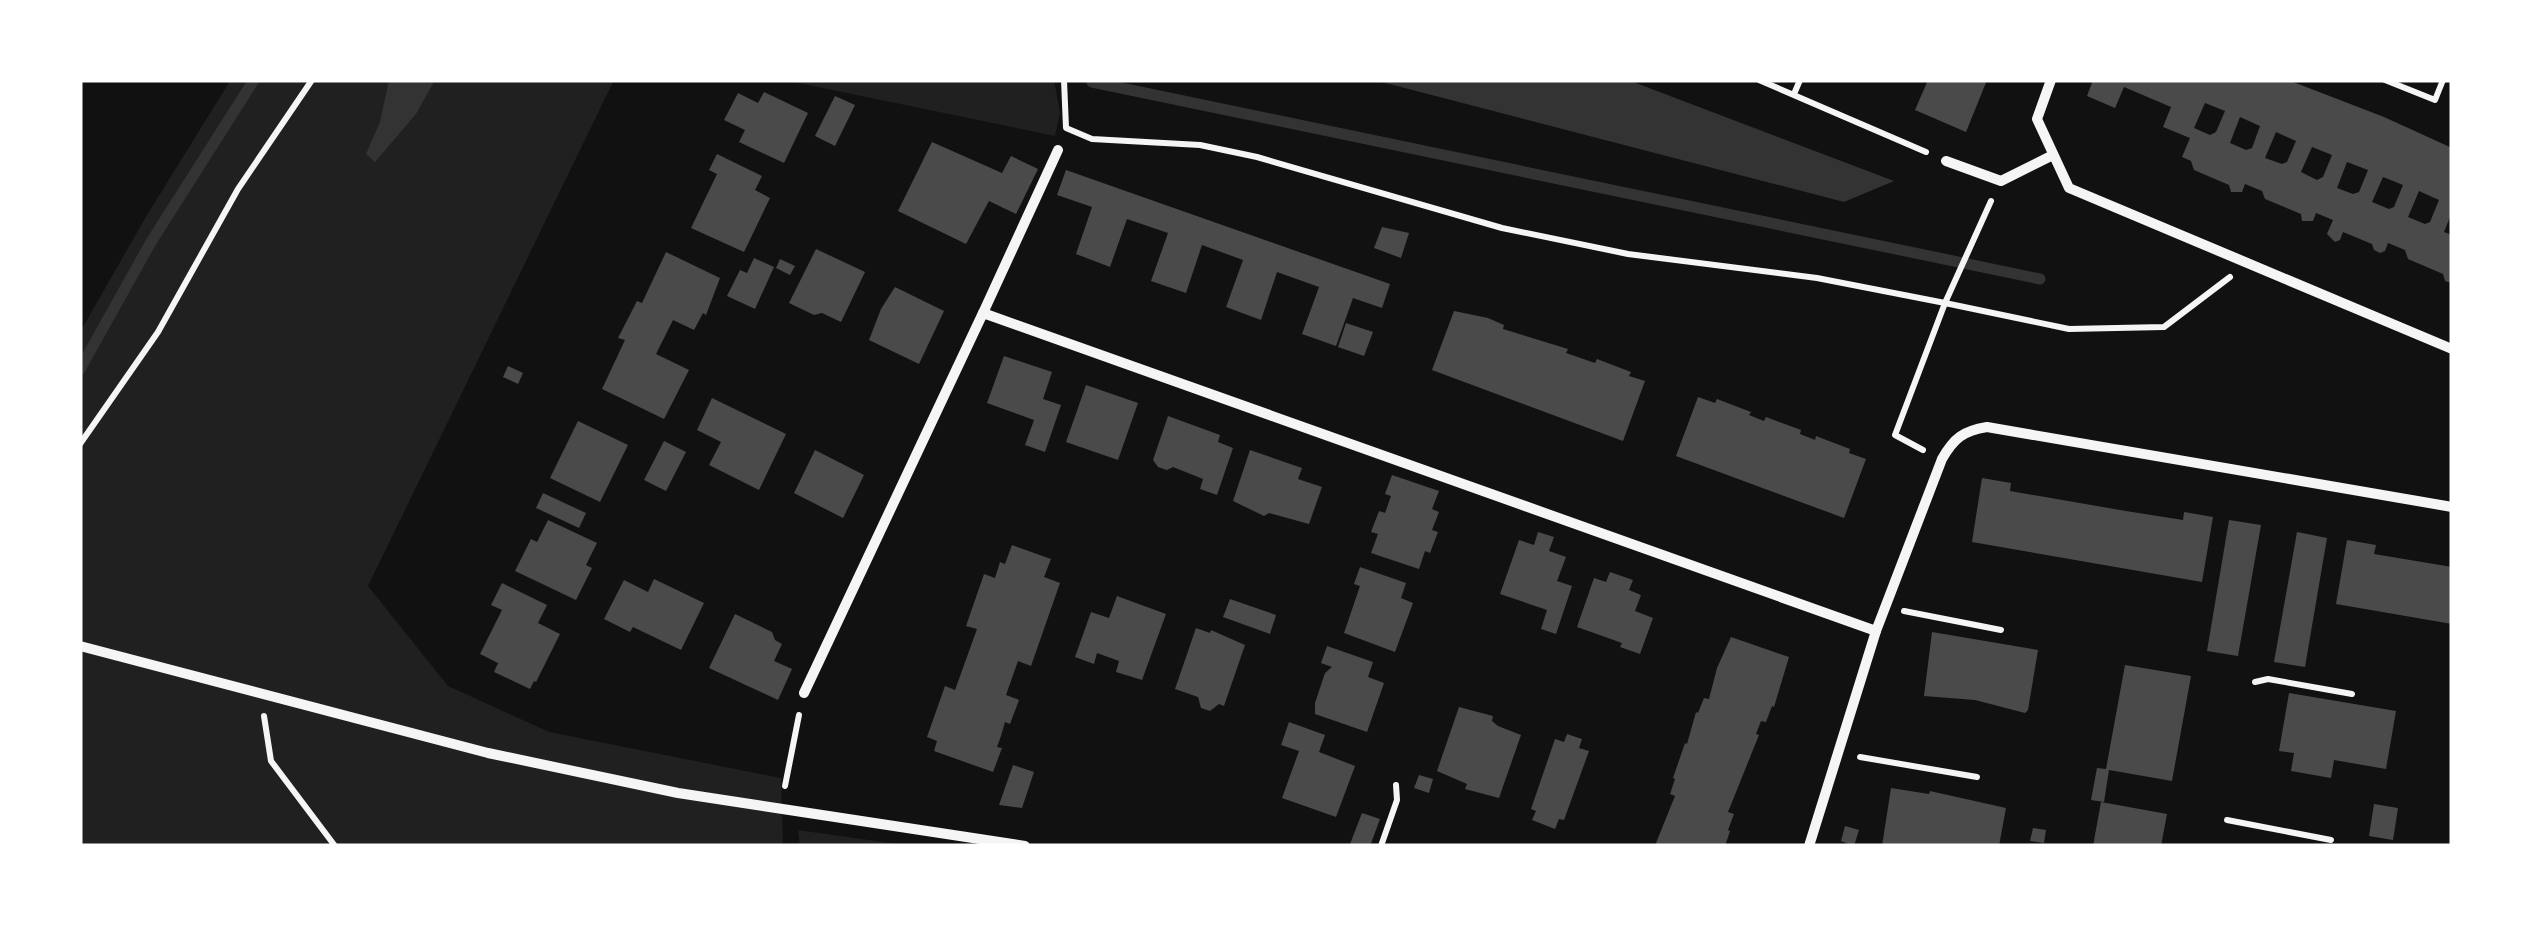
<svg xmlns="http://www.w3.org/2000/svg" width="2532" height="926" viewBox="0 0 2532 926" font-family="Quicksand,sans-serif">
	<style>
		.green { fill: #202020 }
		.water { fill: #333 }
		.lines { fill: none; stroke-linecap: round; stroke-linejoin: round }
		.stream { stroke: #333; stroke-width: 11 }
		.building { fill: #4a4a4a; fill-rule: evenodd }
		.path { stroke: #f5f5f5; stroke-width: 6 }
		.minor { stroke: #f5f5f5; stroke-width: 10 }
	</style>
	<rect width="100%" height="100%" fill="#111"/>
	<!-- green -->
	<g class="green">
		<path d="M614,80L368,586L448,686L549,732L781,778L783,846H80V332L147,215L230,81Z"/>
		<path d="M784,80H1054L1060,113L1055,136Z"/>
		<path d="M798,830L911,846H800Z"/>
	</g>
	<!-- water -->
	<g class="water">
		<path d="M389,80H435L416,114L375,162L366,154L380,122Z"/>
		<path d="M1374,80H1628L1894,181L1844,202Z"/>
	</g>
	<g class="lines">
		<!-- stream -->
		<g class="stream">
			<path d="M1092,82L2040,279"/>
			<path d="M80,369L151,242L254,80"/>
		</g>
	</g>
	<!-- building -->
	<g class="building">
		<path d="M1928,80H1987L1966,132L1915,110Z"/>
		<path d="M2093,80H2288L2384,117L2452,148V212L2444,232L2452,235V283L2445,281L2443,274L2408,259L2405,250L2388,243L2385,251L2380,253L2374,250L2372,244L2343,232L2340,240L2335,242L2327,234L2333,220L2316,213L2313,221H2302L2301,214L2265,199L2262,191L2245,184L2242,192H2231L2229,185L2194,170L2191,161L2182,157L2190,138L2163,127L2171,107L2124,87L2115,108L2087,96ZM2205,103L2225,111L2216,132L2210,135L2194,128ZM2240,117L2260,126L2252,148L2246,150L2230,143ZM2276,132L2296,141L2287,162L2282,164L2265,158ZM2312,147L2332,155L2323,177L2317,180L2301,172ZM2347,162L2368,170L2359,192L2353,194L2337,188ZM2383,177L2403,185L2394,207L2389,209L2372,202ZM2419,191L2439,200L2430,222L2425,224L2408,217Z"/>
		<path d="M764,92L808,113L784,163L739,142L745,130L724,120L738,93L758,103Z"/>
		<path d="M835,96L855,105L835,146L815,136Z"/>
		<path d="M932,142L1002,173L1011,156L1038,169L1016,214L989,201L966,244L898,211Z"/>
		<path d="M717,154L762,176L755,190L770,198L744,252L691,228L717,174L709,170Z"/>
		<path d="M1066,170L1390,284L1382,308L1353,298L1336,346L1302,334L1319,287L1277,272L1261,320L1226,307L1243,260L1202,245L1186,293L1151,281L1168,233L1127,219L1110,267L1076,254L1092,207L1057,195Z"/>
		<path d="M1382,227L1409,233L1401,258L1374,248Z"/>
		<path d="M816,249L865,272L841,322L822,313L814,315L789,303Z"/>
		<path d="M666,252L720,278L706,315L703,313L694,330L673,320L656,354L689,370L664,419L602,389L625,340L618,338L637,301L642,303Z"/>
		<path d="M754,258L774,267L755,309L727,296L740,270L747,273Z"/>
		<path d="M780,259L795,266L790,275L776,268Z"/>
		<path d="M895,287L944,311L919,364L869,340L881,309Z"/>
		<path d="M1454,311L1488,318L1504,325L1503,329L1568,349L1566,353L1595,363L1597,359L1631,372L1629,376L1645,381L1623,441L1432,370Z"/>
		<path d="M1346,323L1373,332L1364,356L1338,347Z"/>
		<path d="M1004,356L1052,372L1043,399L1061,405L1045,452L1025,445L1034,420L987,403Z"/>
		<path d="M508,366L523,373L518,384L503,377Z"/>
		<path d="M1086,385L1138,403L1118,460L1066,442Z"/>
		<path d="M1698,397L1715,403L1717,399L1751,412L1749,415L1764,421L1766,417L1801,430L1800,434L1815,440L1816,436L1850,449L1849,453L1866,459L1844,518L1676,456Z"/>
		<path d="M712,398L786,434L759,490L709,465L721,442L697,430Z"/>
		<path d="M1168,416L1220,435L1218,442L1233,448L1217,495L1200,489L1203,479L1173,467L1167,470L1158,467L1153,460Z"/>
		<path d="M578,421L628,445L600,502L550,478Z"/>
		<path d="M664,441L686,452L666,491L644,480Z"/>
		<path d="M815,450L864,475L843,518L794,493Z"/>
		<path d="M1250,450L1302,468L1298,479L1322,487L1309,524L1269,513L1264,516L1233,501Z"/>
		<path d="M1392,475L1439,491L1432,509L1439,512L1432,530L1438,532L1430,553L1425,551L1419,569L1371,553L1378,534L1371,532L1379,511L1385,513L1391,496L1385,494Z"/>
		<path d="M1982,478L2011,483L2010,491L2126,511L2183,520L2184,512L2213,517L2202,582L1972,542Z"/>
		<path d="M543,493L586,513L579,528L536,508Z"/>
		<path d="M548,520L597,543L586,565L592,568L576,600L515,571L531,539L537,542Z"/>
		<path d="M2229,520L2261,525L2238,656L2207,651Z"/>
		<path d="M1538,532L1554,537L1549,551L1566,557L1557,581L1572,586L1556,634L1541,629L1547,610L1500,594L1519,540L1534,545Z"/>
		<path d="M2297,532L2327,538L2305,667L2274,662Z"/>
		<path d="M2347,540L2376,545L2374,554L2452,567V624L2336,604Z"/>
		<path d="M1012,545L1051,559L1044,577L1060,583L1031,666L1018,661L1006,695L1019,700L1010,724L1005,722L1001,736L997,747L1002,748L993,772L934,751L937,741L927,737L945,686L955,690L977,629L966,626L984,574L995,578L1000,562L1005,564Z"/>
		<path d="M1360,567L1406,583L1401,598L1413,603L1395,652L1344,633L1360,586L1354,584Z"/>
		<path d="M1610,572L1633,580L1629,590L1641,595L1635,611L1653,618L1640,654L1620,647L1622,643L1577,627L1594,578L1606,582Z"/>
		<path d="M654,579L704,603L681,650L633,627L630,632L604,619L624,580L648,592Z"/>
		<path d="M502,583L547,605L538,623L560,634L536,682L534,681L530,689L494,672L498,663L480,654L502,610L491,605Z"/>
		<path d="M1117,596L1166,614L1142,680L1116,672L1119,661L1097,653L1094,664L1075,657L1091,612L1109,618Z"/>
		<path d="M1230,599L1276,615L1270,634L1223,617Z"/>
		<path d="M735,614L772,632L775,640L782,644L774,661L792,669L778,700L709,668Z"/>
		<path d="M1196,628L1210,633L1211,630L1245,645L1224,706L1219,704L1210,711L1201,708L1198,697L1175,689Z"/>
		<path d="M1932,632L2038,650L2028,710L2025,713L1975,700L1924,696Z"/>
		<path d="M1731,637L1789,657L1774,707L1772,706L1766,722L1761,721L1756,734L1759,735L1728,812L1734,814L1728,830L1730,831L1725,846H1657L1656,843L1675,796L1670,794L1675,779L1673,778L1685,743L1687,744L1696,712L1698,713L1704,698L1709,699L1717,668Z"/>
		<path d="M1327,646L1373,662L1368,677L1384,683L1367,732L1315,714V703L1325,673L1332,667L1321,663Z"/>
		<path d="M2125,665L2191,676L2172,781L2109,770L2104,802L2091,800L2097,768L2106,769Z"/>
		<path d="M2289,693L2396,711L2386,769L2334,760L2331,778L2291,771L2294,753L2279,751Z"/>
		<path d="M1459,707L1493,716L1492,721L1498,726L1521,735L1499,798L1465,789L1467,784L1437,771Z"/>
		<path d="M1289,722L1325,735L1319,752L1355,766L1336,817L1282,798L1299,751L1281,745Z"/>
		<path d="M1567,734L1582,739L1579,748L1589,751L1564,820L1559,819L1555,829L1532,820L1536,811L1531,809L1555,739L1564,742Z"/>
		<path d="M1013,765L1034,772L1022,808L999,805Z"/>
		<path d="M1419,775L1433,779L1429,793L1414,788Z"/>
		<path d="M1891,788L1929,794L1930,791L2006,808L1999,846H1882Z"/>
		<path d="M2101,802L2167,814L2161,846H2093Z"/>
		<path d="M2374,804L2398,808L2393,840L2369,836Z"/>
		<path d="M1362,813L1380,819L1370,846L1350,844Z"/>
		<path d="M1845,826L1859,830L1854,846L1841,841Z"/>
		<path d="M2033,828L2046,830L2044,843L2030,841Z"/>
	</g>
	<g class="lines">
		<!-- path -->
		<g class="path">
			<path d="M1064,80L1066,128L1092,139L1200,145L1257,157L1502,228L1628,254L1817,278L1945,303L1991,201"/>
			<path d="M1759,80L1926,152"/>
			<path d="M2385,80L2435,100L2443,80"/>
			<path d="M1794,94L1800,80"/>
			<path d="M80,444L158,332L238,189L312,80"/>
			<path d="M1923,450L1895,435L1945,303L2069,329L2164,327L2230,277"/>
			<path d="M1904,611L2001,630"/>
			<path d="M2255,682L2268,679L2352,694"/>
			<path d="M264,716L271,761L335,846"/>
			<path d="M1860,757L1977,777"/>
			<path d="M785,786L799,715"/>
			<path d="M2227,820L2331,840"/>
			<path d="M1381,846L1397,800L1396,785"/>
		</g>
		<!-- minor -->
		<g class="minor">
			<path d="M2051,80L2037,119L2069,188L2452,349"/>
			<path d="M1946,161L2001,181L2053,155"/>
			<path d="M983,313L1058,150"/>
			<path d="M80,646L488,753L678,793L1025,846"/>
			<path d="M804,693L983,313L1876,631"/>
			<path d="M1809,846L1876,631L1942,459C1954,438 1963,431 1987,427L2452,507"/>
		</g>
	</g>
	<!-- border -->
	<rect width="2532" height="926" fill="none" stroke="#ffffff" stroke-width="165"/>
</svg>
